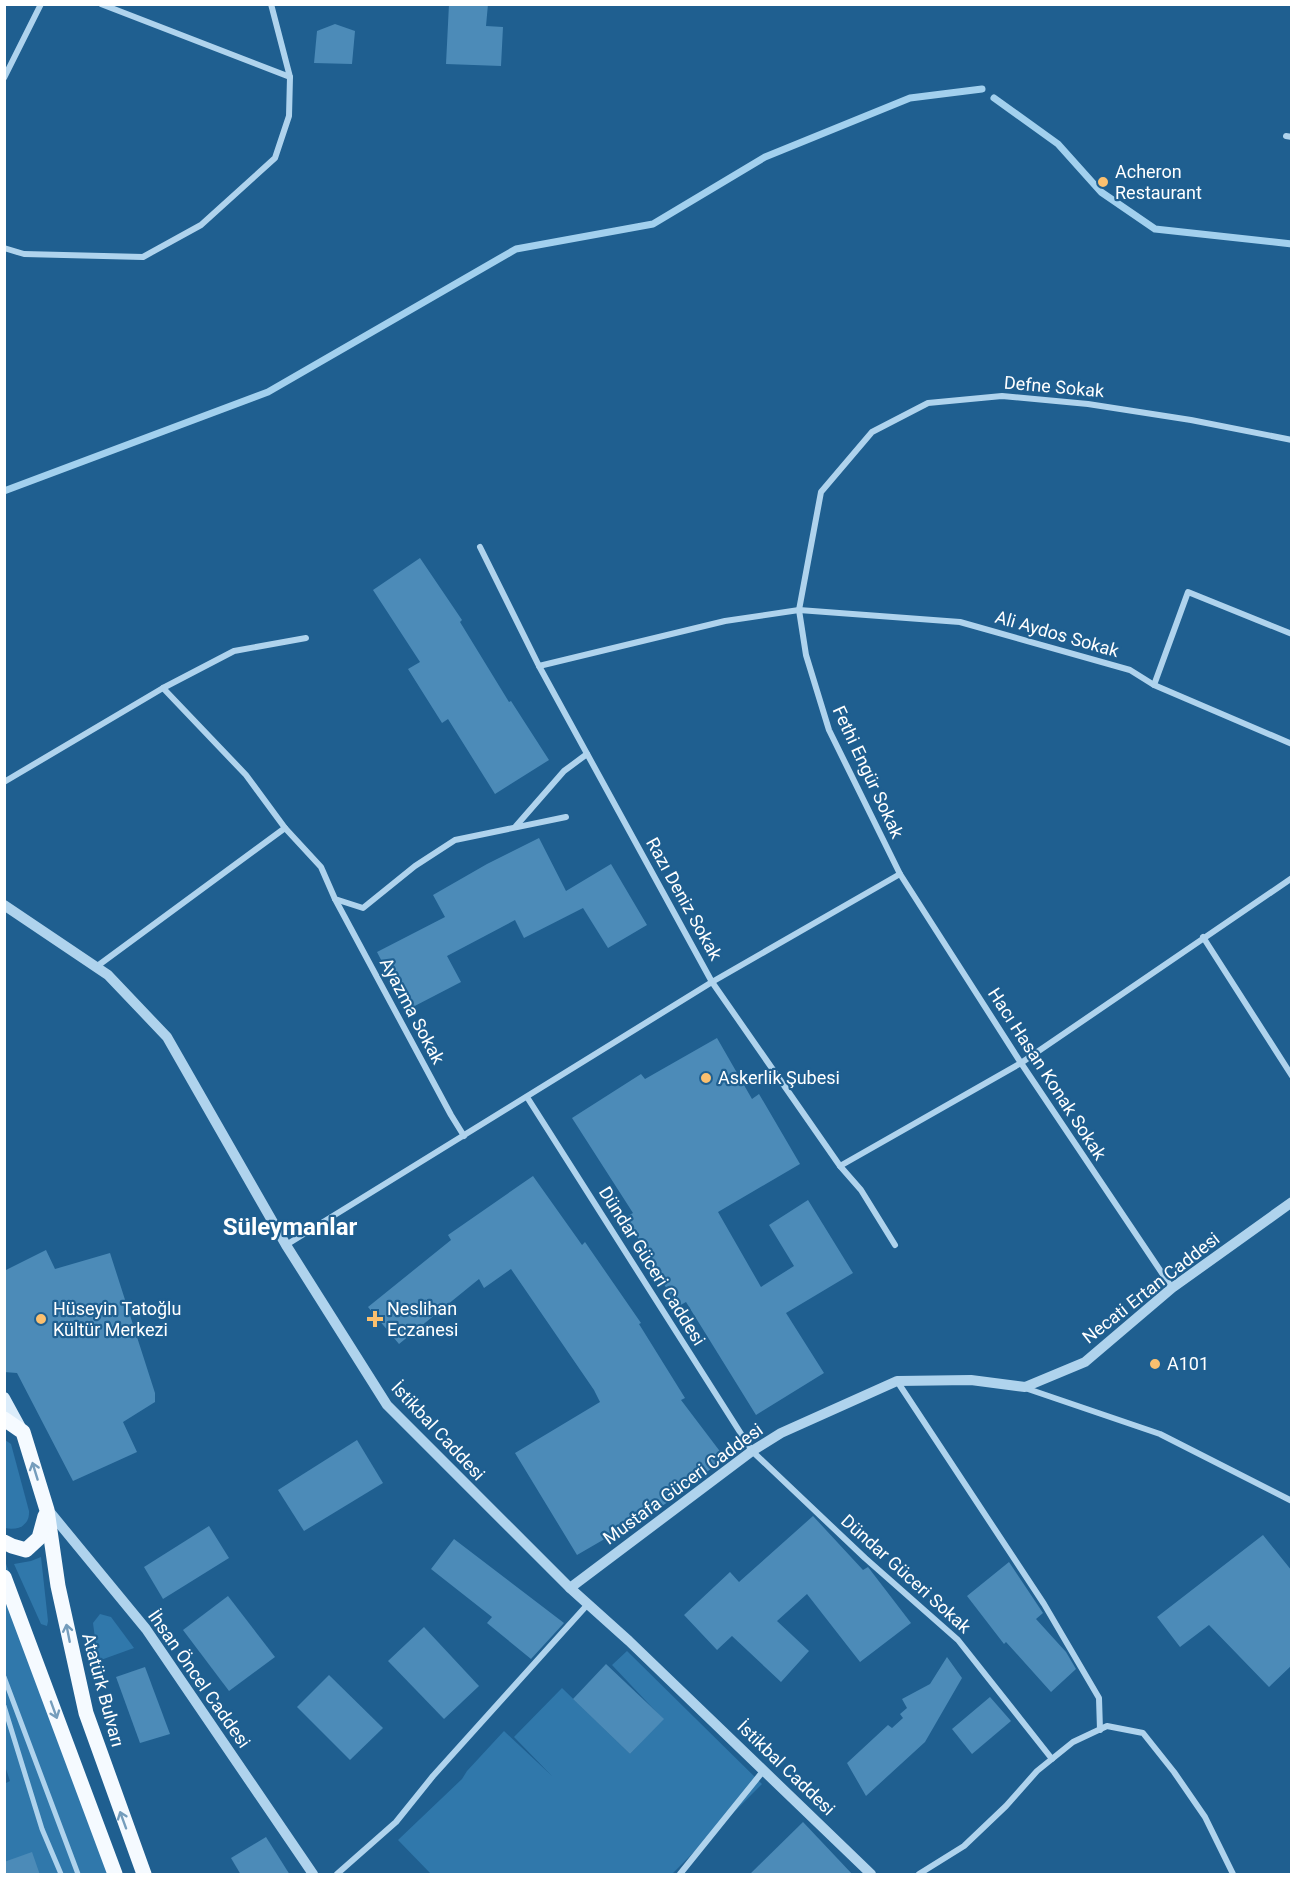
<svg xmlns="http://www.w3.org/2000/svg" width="1296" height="1879" viewBox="0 0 1296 1879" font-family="Roboto,sans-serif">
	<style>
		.green { fill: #3078ab }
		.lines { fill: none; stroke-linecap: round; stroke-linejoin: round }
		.stream { stroke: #a2d0ee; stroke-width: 7 }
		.building { fill: #4c8bb8 }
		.pedestrian { stroke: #afd3ed; stroke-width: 5 }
		.minor { stroke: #afd3ed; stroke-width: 6 }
		.tertiary { stroke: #afd3ed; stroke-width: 10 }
		.secondary { stroke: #dbecfa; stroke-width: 12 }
		.primary { stroke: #f5faff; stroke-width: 15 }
		.oneway { stroke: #759dbc }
		.poi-dot { fill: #fbc06f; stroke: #1f5f90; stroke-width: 2 }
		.labels { text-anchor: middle; stroke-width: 4.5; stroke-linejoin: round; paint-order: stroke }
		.poi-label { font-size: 18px; fill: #fff; stroke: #1f5f90; text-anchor: start }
		.street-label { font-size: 18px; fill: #fff; stroke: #1f5f90 }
		.district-label { font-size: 24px; font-weight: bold; fill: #fff; stroke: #1f5f90 }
	</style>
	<rect width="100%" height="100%" fill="#1f5f90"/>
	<!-- green -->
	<g class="green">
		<path d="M5,1440L11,1444L29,1511C30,1526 17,1531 5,1528Z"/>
		<path d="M41,1557L48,1621L47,1626L41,1624L14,1564L31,1561Z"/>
		<path d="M5,1561L119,1874H5L4,1784L10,1781L4,1763Z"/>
		<path d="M100,1614L111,1617L134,1648L98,1661L93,1623Z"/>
		<path d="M627,1651L762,1784L672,1874H431L398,1840L462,1779L467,1771L504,1731L552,1776L514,1737L562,1688L630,1754L663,1719L612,1665Z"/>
	</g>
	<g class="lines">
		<!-- stream -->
		<g class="stream">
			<path d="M994,98L1058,144L1101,192L1155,229L1292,244"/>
			<path d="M4,491L268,392L516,249L653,224L765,157L910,98L982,89"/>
		</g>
	</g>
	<!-- building -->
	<g class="building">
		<path d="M449,4H488L486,26L503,27L501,66L446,64Z"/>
		<path d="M335,24L355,31L352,64L314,63L317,31Z"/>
		<path d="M420,558L462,620L460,622L509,702L511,701L549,760L495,794L448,719L442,723L408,669L420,662L373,590Z"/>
		<path d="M539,838L566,891L611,864L647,925L608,948L583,908L524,938L515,920L447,956L461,982L407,1010L377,952L445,917L433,895L487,864Z"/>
		<path d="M717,1038L752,1099L759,1094L800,1164L718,1212L761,1287L794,1266L769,1225L808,1200L853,1273L786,1313L824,1373L756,1415L686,1302L677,1307L626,1217L633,1213L572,1118L641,1074L645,1079Z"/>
		<path d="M533,1176L582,1245L585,1242L641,1323L639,1324L685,1398L681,1400L725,1458L665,1504L577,1555L515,1453L600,1402L594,1390L511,1269L484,1288L479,1279L399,1344L368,1307L451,1240L448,1235Z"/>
		<path d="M46,1250L55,1269L110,1253L155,1393V1402L123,1422L137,1452L73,1481L17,1373L4,1372V1271Z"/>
		<path d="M357,1440L383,1483L304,1531L278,1490Z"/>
		<path d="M813,1516L863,1570L868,1567L911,1623L860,1662L807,1594L777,1621L809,1651L781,1682L732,1636L717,1650L684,1615L730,1572L739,1582Z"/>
		<path d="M209,1526L229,1558L163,1599L144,1567Z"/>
		<path d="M1263,1535L1292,1571V1665L1269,1687L1209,1625L1180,1647L1157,1617Z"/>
		<path d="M454,1539L564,1623L531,1659L487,1623L492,1617L431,1569Z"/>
		<path d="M1009,1562L1043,1613L1036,1619L1066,1652L1076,1669L1051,1692L1006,1642L1004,1644L967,1596Z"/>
		<path d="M228,1596L275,1657L229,1691L183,1630Z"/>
		<path d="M424,1627L479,1686L444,1719L388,1661Z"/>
		<path d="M947,1657L962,1678L925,1742L866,1796L847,1763L888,1725L892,1728L903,1718L900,1714L907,1708L902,1699L930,1684Z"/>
		<path d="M606,1664L664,1719L630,1754L573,1699Z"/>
		<path d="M145,1667L170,1734L140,1743L116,1677Z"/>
		<path d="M329,1675L383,1728L350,1760L297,1707Z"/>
		<path d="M990,1697L1011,1721L972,1754L952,1729Z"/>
		<path d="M803,1822L853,1875H749Z"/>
		<path d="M266,1837L290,1875H241L231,1858Z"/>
		<path d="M32,1852L40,1875H4V1862Z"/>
	</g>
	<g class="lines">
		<!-- pedestrian -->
		<g class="pedestrian">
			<path d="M4,1677L78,1874"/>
			<path d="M4,1706L42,1829L61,1874"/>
		</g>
		<!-- minor -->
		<g class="minor">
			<path d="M101,4L290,77"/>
			<path d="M4,78L41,4"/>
			<path d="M1286,136L1292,137"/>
			<path d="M4,248L24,254L143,257L201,225L275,158L289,116L290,77L271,4"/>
			<path d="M480,547L539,666L712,982L840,1166L861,1190L895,1245"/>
			<path d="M539,666L725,621L799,610L960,622L1130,670L1154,685L1292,744"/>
			<path d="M1154,685L1188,592L1292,634"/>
			<path d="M4,782L163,688L234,651L306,638"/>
			<path d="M516,826L564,771L587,754"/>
			<path d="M285,828L321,867L335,899L363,908L415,866L455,840L566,817"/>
			<path d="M335,899L451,1115L464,1136"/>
			<path d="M1203,937L1292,1076"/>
			<path d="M96,967L285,828L246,775L163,688"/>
			<path d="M527,1097L752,1451L865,1558L958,1640L1052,1759"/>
			<path d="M840,1166L1021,1063L1292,878"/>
			<path d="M286,1245L712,982L900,874"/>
			<path d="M1172,1288L1021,1063L900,874L829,730L806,655L799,610L821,492L872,432L928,403L1002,396L1088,404L1191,420L1292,440"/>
			<path d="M897,1381L1044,1604L1099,1698L1100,1730"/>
			<path d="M1025,1388L1160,1434L1292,1501"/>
			<path d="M337,1874L396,1822L433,1776L588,1604"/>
			<path d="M680,1874L764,1770"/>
			<path d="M919,1874L964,1846L1006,1806L1037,1771L1073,1742L1107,1726L1143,1733L1174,1772L1205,1817L1233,1874"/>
		</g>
		<!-- tertiary -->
		<g class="tertiary">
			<path d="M4,905L108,975L167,1037L286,1245L387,1405L570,1588L629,1641L871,1874"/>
			<path d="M49,1511L146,1629L313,1874"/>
			<path d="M570,1588L752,1451L781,1433L897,1381L971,1380L1025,1387L1085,1362L1172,1288L1292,1202"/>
		</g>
		<!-- secondary -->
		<path class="secondary" d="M4,1398L22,1431"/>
		<!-- primary -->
		<g class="primary">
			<path d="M4,1419L23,1432L47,1510L58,1586L86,1713L144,1874"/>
			<path d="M4,1542L12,1546L26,1550L39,1538L45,1516"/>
			<path d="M4,1577L115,1874"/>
		</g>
	</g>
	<!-- one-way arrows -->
	<defs><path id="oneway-shaft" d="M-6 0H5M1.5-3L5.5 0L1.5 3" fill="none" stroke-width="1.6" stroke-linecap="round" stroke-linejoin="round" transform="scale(1.5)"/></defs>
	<g class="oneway">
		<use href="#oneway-shaft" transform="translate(35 1471) rotate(-107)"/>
		<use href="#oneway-shaft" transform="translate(68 1633) rotate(-101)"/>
		<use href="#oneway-shaft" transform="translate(54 1710) rotate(70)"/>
		<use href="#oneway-shaft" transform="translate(123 1820) rotate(-110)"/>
	</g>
	<!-- markers -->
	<g class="poi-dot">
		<circle cx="1103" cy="182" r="6"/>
		<circle cx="706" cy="1078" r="6"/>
		<circle cx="41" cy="1319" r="6"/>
		<path d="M372 1310h6v6h6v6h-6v6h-6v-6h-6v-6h6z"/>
		<circle cx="1155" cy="1364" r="6"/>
	</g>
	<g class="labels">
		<!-- poi labels -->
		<g class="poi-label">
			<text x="1115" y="178">Acheron<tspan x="1115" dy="21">Restaurant</tspan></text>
			<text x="718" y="1084">Askerlik Şubesi</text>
			<text x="53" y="1315">Hüseyin Tatoğlu<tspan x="53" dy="21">Kültür Merkezi</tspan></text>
			<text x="387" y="1315">Neslihan<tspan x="387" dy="21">Eczanesi</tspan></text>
			<text x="1167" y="1370">A101</text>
		</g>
		<!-- street labels -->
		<g class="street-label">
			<text transform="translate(1054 387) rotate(5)" y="6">Defne Sokak</text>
			<text transform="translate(1057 634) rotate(16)" y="6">Ali Aydos Sokak</text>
			<text transform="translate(868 772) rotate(65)" y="6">Fethi Engür Sokak</text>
			<text transform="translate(684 899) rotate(61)" y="6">Razı Deniz Sokak</text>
			<text transform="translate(412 1011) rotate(62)" y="6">Ayazma Sokak</text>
			<text transform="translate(1047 1074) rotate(57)" y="6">Hacı Hasan Konak Sokak</text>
			<text transform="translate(652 1266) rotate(58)" y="6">Dündar Güceri Caddesi</text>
			<text transform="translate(1151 1288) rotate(-38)" y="6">Necati Ertan Caddesi</text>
			<text transform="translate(438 1431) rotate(47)" y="6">İstikbal Caddesi</text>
			<text transform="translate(683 1484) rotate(-36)" y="6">Mustafa Güceri Caddesi</text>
			<text transform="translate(906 1574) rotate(42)" y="6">Dündar Güceri Sokak</text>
			<text transform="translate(199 1679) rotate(55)" y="6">İhsan Öncel Caddesi</text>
			<text transform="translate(103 1690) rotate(75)" y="6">Atatürk Bulvarı</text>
			<text transform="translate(786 1768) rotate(44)" y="6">İstikbal Caddesi</text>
		</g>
		<!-- district labels -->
		<g class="district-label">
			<text x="290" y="1235">Süleymanlar</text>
		</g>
	</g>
	<!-- border -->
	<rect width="1296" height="1879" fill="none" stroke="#ffffff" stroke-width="12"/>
</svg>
